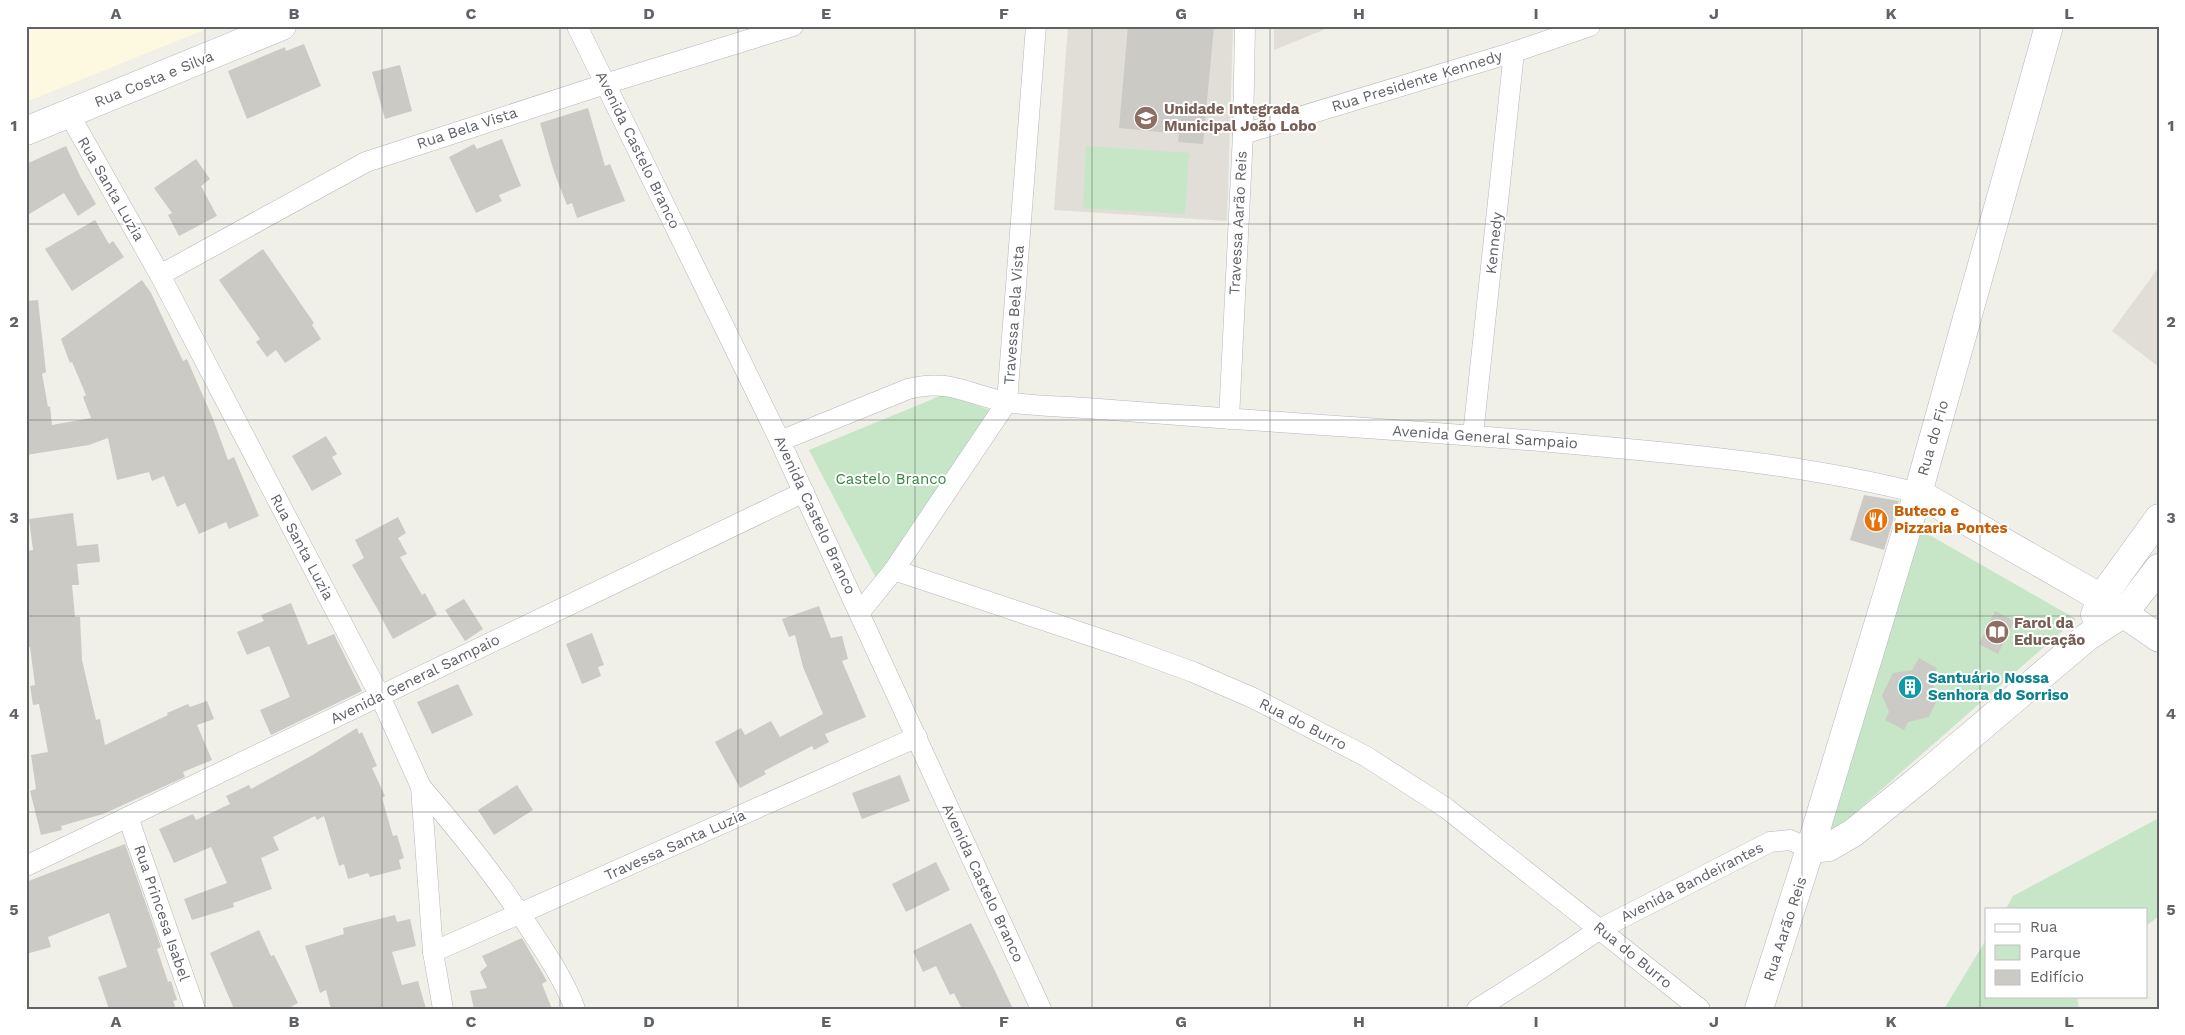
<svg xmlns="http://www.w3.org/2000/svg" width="2185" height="1035" viewBox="0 0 2185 1035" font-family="'Work Sans',sans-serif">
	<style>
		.commercial { fill: #fdf8e0 }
		.education { fill: #e0ded6 }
		.green { fill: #c6e6c7 }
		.building { fill: #cccac4 }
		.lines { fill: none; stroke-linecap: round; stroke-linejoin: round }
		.street-casing { stroke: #b5b7bb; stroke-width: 21 }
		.secondary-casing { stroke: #b6b9be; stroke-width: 29 }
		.street { stroke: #fff; stroke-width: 20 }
		.secondary { stroke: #fff; stroke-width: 28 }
		.grid { fill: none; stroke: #5f6267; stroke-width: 1; stroke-opacity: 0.55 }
		.labels { text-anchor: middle; stroke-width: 4; stroke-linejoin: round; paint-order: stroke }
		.street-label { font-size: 15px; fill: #5f6267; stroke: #fff }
		.education-label { font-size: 15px; font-weight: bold; fill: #785e54; stroke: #fff; text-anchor: start }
		.park-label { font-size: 15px; fill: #398440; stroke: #fff }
		.food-label { font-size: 15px; font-weight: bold; fill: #c56008; stroke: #fff; text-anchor: start }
		.culture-label { font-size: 15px; font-weight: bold; fill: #0d838f; stroke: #fff; text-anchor: start }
		.neatline { fill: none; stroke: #5f6267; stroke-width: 2 }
		.grid-label { font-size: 16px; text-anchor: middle; font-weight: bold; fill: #5f6267 }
	</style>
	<rect width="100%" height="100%" fill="#f0efe8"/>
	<!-- commercial -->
	<path class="commercial" d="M26,26H214L26,102Z"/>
	<!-- education -->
	<g class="education">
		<path d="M1068,26H1233L1227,221L1054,210Z"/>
		<path d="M1274,26H1333L1274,50Z"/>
		<path d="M2159,267V367L2112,331Z"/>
	</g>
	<!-- green -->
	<g class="green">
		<path d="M1086,146L1189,153L1185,214L1083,208Z"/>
		<path d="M945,394L998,413L877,580L809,450Z"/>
		<path d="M1919,529L2076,619L1825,839Z"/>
		<path d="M2159,818V916L2146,926V909H2006L2013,896Z"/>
		<path d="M1986,940V996H2077L2079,1009H1944Z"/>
	</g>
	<!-- building -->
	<g class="building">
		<path d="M1128,26H1214L1203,144L1178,142L1179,134L1119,128Z"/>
		<path d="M304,44L321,86L247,119L228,71L285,47L286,51Z"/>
		<path d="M400,65L412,111L385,119L372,72Z"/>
		<path d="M588,108L605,166L610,164L625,201L577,218L572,203L567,205L554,172L540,123Z"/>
		<path d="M502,139L521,186L499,195L502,201L476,213L449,157L474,144L477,149Z"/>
		<path d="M66,146L80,176L96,204L78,216L64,193L26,216V164Z"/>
		<path d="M196,159L210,179L201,186L217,216L179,236L168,215L172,213L154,188Z"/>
		<path d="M95,220L109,244L113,241L124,257L72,291L45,249Z"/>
		<path d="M263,249L314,323L312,325L321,339L285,363L276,350L267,357L256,342L260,339L219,280Z"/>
		<path d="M142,280L151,293L183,361L187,359L213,419L228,460L234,457L259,516L229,529L226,522L199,534L185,503L177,507L164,476L152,481L149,472L117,480L108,438L89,445L26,455V301L38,300L46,372L42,374L48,407L50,406L52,425L91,418L83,397L86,395L72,362L70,363L61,339Z"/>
		<path d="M326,436L337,454L332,457L342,474L312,491L292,456Z"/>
		<path d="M1864,495L1899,501L1884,550L1850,540Z"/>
		<path d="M73,513L77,546L98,544L100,562L77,564L79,585H72L75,617H80L82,660L96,720L100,719L105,745L168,715L167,713L188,704L190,707L207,701L214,719L197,725L212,760L183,772L185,777L103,814L61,826L62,830L41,835L30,791L36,789L31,755L48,752L39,704L33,705L30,686L35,685L30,647H26V551L33,550L29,519Z"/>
		<path d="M398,517L406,533L398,538L407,554L400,557L422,595L425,593L437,615L393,639L381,617H382L352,565L364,558L355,540Z"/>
		<path d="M464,599L483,629L465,641L445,610Z"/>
		<path d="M291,603L308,645L334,634L362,691L271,735L260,710L290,697L269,646L247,655L237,632L264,621L261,615Z"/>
		<path d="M819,606L831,638L842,636L848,659L842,661L866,717L825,734L829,742L814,750L812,746L764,771L766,774L740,788L715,742L741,728L745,735L771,721L780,737L823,714L803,667L795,635L789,637L782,619Z"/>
		<path d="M1995,611L2014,621L1998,654L1979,644Z"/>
		<path d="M592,633L604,665L598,667L601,676L582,684L566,644Z"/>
		<path d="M1919,658L1937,668L1931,680L1938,698L1929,717L1908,722L1904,730L1885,720L1889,712L1882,695L1893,673L1912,670Z"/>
		<path d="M458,684L473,715L432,734L417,702Z"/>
		<path d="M357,728L359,734L362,732L377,766L372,768L385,796L382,798L393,836L397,835L404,858L399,860L401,869L370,877L368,873L348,879L344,864L339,866L324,816L317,820L315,816L273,837L279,850L261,858L272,889L233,903L234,907L192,920L184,899L227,883L211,847L174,863L159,829L193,814L196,820L230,804L226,796L249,785L251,789L311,756Z"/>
		<path d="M900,775L910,801L862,819L852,793Z"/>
		<path d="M517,785L533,810L494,835L478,810Z"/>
		<path d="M125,844L161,947L157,949L168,982L171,981L177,1000L173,1001L176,1009H109L98,977L127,967L109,913L48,937L51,947L26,954V882Z"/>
		<path d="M936,862L950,890L906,912L892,884Z"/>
		<path d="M395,915L397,922L410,919L416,946L392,952L402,985L418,981L426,1009H331L326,990L320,993L305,946L344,934L343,928Z"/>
		<path d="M971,923L995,971L1013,1009H962L954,993L950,995L936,966L923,972L913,951Z"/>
		<path d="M259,930L271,956L274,955L298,1003L287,1009H234L210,953Z"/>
		<path d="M522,938L547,981L542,984L552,1009H474L470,991L487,988L480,972L487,966L482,956Z"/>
	</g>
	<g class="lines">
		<!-- street casing -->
		<g class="street-casing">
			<g id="street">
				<path d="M577,26L780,441L1041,1009"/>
				<path d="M69,114L160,275L380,696L421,787L433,952L443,1009"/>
				<path d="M1243,134L1514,52L1590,26"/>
				<path d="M160,275L366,162L605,84L793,26"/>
				<path d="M1229,419L1243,134L1245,26"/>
				<path d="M1473,435L1514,52"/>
				<path d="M780,441L908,389C950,378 968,395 1007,402C1037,407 1069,406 1099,409C1261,422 1423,430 1584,445C1696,455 1808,465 1918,493"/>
				<path d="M894,570L1007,402L1036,26"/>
				<path d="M860,612L894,570L1130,649L1193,672L1253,698L1367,757L1446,808L1700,1009"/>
				<path d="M421,787C461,833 499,881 532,932C548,956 565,982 575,1009"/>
				<path d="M128,817L195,1009"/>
				<path d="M26,866L804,492"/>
				<path d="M433,952L917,737"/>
				<path d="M1477,1009L1542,968L1600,929L1770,842L1790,840L1810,849"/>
			</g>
		</g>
		<!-- secondary casing -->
		<g class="secondary-casing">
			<g id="secondary">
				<path d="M26,131L282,26"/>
				<path d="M1918,493L2101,598L2159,638"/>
				<path d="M2095,615L2101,598L2159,518"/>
				<path d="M1810,849L1829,847L1853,833L1927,773L2087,637L2124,613L2159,568"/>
				<path d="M1759,1009L1810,849L1918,493L2049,26"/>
			</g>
		</g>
		<!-- street -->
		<use href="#street" class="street"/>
		<!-- secondary -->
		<use href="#secondary" class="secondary"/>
	</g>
	<!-- grid -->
	<path class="grid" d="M205,26V1009M382,26V1009M560,26V1009M738,26V1009M915,26V1009M1092,26V1009M1270,26V1009M1448,26V1009M1625,26V1009M1802,26V1009M1980,26V1009M26,224H2159M26,420H2159M26,616H2159M26,812H2159"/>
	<!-- icons -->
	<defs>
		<g id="school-disc" transform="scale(1.25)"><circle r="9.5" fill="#8d6e63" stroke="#fff"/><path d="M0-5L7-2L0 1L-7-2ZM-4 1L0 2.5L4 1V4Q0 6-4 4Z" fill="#fff"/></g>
		<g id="restaurant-disc" transform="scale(1.25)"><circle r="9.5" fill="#e8710a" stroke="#fff"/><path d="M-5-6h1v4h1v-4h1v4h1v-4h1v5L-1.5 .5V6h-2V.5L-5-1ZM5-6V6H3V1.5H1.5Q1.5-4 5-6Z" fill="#fff"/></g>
		<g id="library-disc" transform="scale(1.25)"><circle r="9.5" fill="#8d6e63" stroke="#fff"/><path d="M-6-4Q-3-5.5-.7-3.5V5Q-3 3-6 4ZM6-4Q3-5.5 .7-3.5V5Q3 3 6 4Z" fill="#fff"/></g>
		<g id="building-disc" transform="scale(1.25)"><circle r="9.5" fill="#0f9aa8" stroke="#fff"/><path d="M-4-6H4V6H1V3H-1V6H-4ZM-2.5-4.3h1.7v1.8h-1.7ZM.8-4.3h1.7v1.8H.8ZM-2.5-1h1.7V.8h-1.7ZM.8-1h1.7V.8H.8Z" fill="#fff"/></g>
	</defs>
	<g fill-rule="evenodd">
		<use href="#school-disc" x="1146" y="118"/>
		<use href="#restaurant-disc" x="1876" y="520"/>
		<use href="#library-disc" x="1997" y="632"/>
		<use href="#building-disc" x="1910" y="687"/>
	</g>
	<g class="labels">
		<!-- street labels -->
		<g class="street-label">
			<text transform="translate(154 79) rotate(-22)" y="5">Rua Costa e Silva</text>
			<text transform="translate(1417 81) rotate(-17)" y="5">Rua Presidente Kennedy</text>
			<text transform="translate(467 128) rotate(-18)" y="5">Rua Bela Vista</text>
			<text transform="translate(638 150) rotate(64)" y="5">Avenida Castelo Branco</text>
			<text transform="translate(111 189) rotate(60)" y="5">Rua Santa Luzia</text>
			<text transform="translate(1238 223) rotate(-87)" y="5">Travessa Aarão Reis</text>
			<text transform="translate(1494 243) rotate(-84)" y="5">Kennedy</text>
			<text transform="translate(1014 315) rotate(-86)" y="5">Travessa Bela Vista</text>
			<text transform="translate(1485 437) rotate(4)" y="5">Avenida General Sampaio</text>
			<text transform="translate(1933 438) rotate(-74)" y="5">Rua do Fio</text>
			<text transform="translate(815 515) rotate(65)" y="5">Avenida Castelo Branco</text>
			<text transform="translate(302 547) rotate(62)" y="5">Rua Santa Luzia</text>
			<text transform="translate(415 679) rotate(-26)" y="5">Avenida General Sampaio</text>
			<text transform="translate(1303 724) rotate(27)" y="5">Rua do Burro</text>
			<text transform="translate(675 845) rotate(-24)" y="5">Travessa Santa Luzia</text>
			<text transform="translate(1692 882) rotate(-27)" y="5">Avenida Bandeirantes</text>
			<text transform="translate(983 883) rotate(65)" y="5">Avenida Castelo Branco</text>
			<text transform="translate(162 913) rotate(71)" y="5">Rua Princesa Isabel</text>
			<text transform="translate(1785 929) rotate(-72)" y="5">Rua Aarão Reis</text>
			<text transform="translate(1633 955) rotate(39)" y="5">Rua do Burro</text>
		</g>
		<!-- education labels -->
		<g class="education-label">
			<text x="1164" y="114">Unidade Integrada<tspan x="1164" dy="17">Municipal João Lobo</tspan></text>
			<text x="2014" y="628">Farol da<tspan x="2014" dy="17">Educação</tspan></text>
		</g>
		<!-- park labels -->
		<g class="park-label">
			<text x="891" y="484">Castelo Branco</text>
		</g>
		<!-- food labels -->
		<g class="food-label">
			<text x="1894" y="516">Buteco e<tspan x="1894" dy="17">Pizzaria Pontes</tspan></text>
		</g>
		<!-- culture labels -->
		<g class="culture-label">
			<text x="1928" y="683">Santuário Nossa<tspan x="1928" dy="17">Senhora do Sorriso</tspan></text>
		</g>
	</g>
	<!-- border -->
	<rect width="2185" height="1035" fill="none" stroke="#ffffff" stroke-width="55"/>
	<!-- legend -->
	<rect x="1985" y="908" width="162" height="90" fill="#ffffff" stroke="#bfc0c2"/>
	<rect x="1995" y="924" width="25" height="8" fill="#ffffff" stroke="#bfc0c2"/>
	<text x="2030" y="932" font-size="15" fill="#5f6267">Rua</text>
	<rect x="1995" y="945" width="25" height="15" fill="#c6e6c7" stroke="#bfc0c2"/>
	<text x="2030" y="958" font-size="15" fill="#5f6267">Parque</text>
	<rect x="1995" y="970" width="25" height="15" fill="#cccac4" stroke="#bfc0c2"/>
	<text x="2030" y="982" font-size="15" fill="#5f6267">Edifício</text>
	<rect x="28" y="28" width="2130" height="980" class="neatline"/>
	<g class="grid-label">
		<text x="116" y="19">A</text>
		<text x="294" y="19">B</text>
		<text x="471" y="19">C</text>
		<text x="649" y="19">D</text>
		<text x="826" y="19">E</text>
		<text x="1004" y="19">F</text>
		<text x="1181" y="19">G</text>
		<text x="1359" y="19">H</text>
		<text x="1536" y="19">I</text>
		<text x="1714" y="19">J</text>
		<text x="1891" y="19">K</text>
		<text x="2069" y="19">L</text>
		<text x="14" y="131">1</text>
		<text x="2171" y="131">1</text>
		<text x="14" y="327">2</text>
		<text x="2171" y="327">2</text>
		<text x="14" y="523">3</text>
		<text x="2171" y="523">3</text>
		<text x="14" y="719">4</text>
		<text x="2171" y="719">4</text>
		<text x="14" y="915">5</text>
		<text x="2171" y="915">5</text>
		<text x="116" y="1027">A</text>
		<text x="294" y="1027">B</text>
		<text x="471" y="1027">C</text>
		<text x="649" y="1027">D</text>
		<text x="826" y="1027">E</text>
		<text x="1004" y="1027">F</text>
		<text x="1181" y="1027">G</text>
		<text x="1359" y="1027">H</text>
		<text x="1536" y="1027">I</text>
		<text x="1714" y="1027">J</text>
		<text x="1891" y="1027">K</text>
		<text x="2069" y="1027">L</text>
	</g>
</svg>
